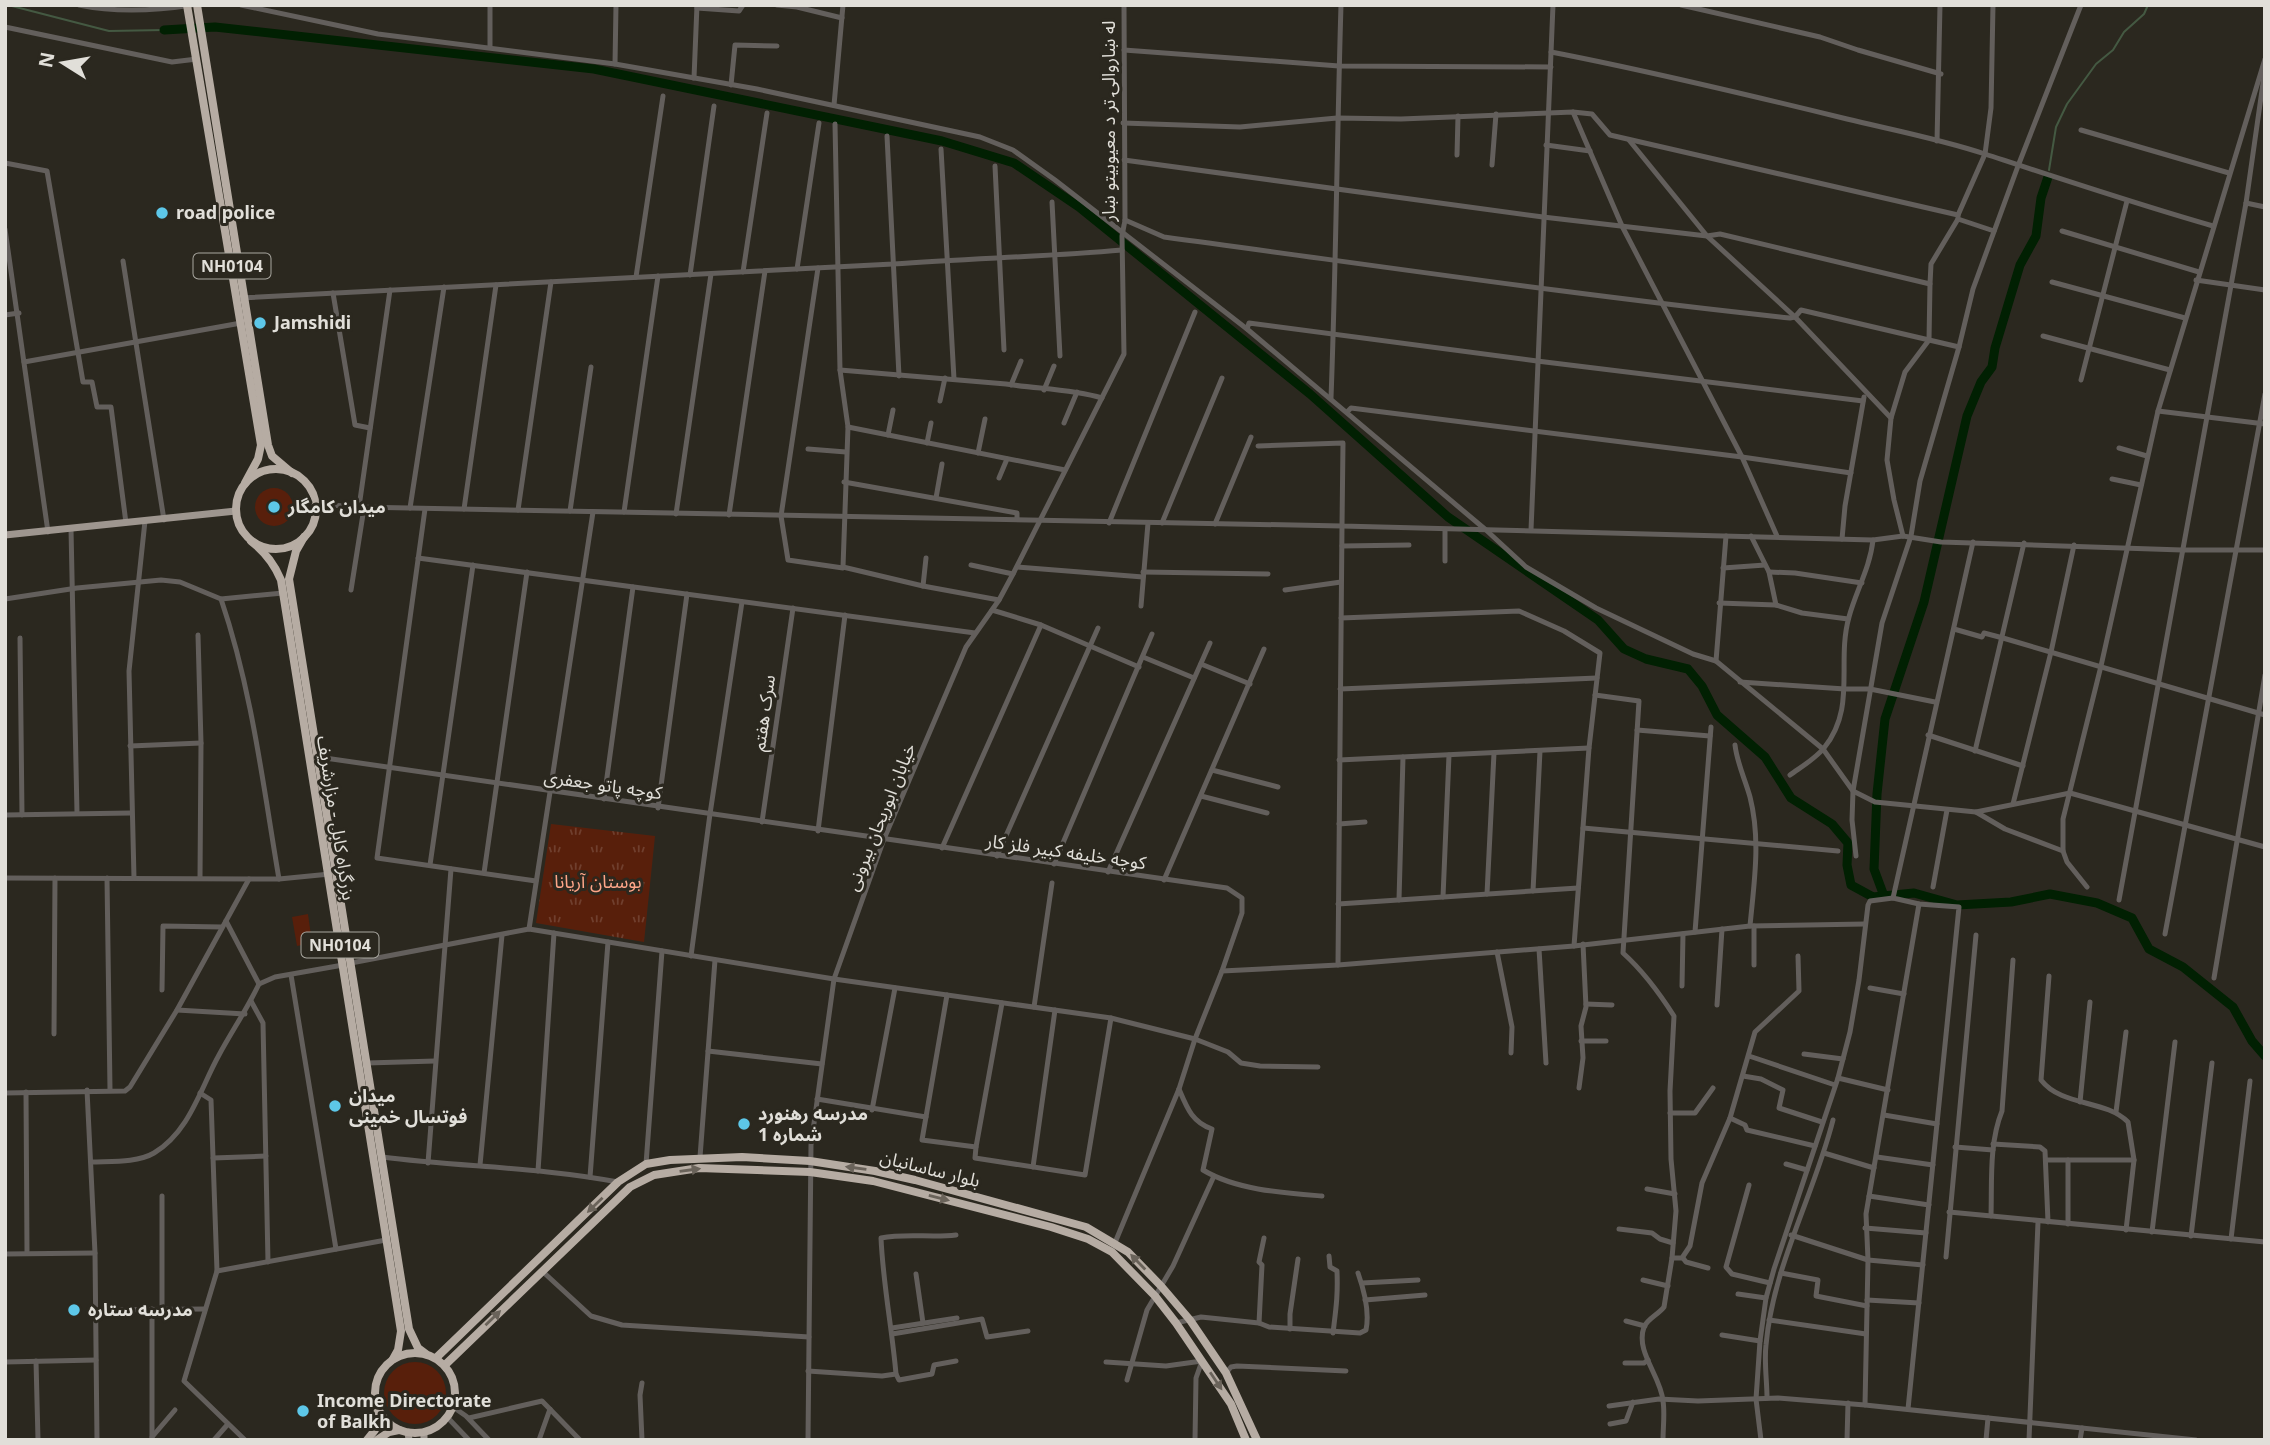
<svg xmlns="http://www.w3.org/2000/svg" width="2270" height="1445" viewBox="0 0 2270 1445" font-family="'Noto Sans','Noto Sans Arabic',sans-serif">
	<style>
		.grass { fill: #581f0b }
		.park { fill: url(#park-tufts) }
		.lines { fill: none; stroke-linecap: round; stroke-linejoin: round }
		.stream { stroke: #445942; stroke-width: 2 }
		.river { stroke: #012002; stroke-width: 9 }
		.minor { stroke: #635f5c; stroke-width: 5 }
		.major { stroke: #9e968f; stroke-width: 7 }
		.highway { stroke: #b6aca3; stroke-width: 8 }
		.oneway { fill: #6a635a }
		.poi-dot { fill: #5dc7e8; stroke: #2b281f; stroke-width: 2.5 }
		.labels { text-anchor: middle; stroke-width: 6; stroke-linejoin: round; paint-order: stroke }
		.shield { fill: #2b281f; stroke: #aaa8a1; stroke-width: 2 }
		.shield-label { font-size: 16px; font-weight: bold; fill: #e1dfd9 }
		.street-label { font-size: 18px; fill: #e1dfd9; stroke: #2b281f }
		.poi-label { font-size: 18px; font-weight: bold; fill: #e1dfd9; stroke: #2b281f; text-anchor: start }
		.park-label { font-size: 18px; fill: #fea689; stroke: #2b281f }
	</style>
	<defs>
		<pattern id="park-tufts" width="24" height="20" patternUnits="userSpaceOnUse" patternTransform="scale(1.75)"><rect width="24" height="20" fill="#581f0b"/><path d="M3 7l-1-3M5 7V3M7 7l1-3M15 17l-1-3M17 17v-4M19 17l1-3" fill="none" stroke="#703f2e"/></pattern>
	</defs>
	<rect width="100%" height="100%" fill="#2b281f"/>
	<!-- grass -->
	<g class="grass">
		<circle cx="274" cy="507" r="19"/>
		<path d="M308,914L312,943L297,946L292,917Z"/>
		<circle cx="415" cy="1393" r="31"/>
	</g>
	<!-- park -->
	<path class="park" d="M551,824L655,836L644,942L536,923Z"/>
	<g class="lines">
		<!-- stream -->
		<g class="stream">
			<path d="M8,5L109,31L164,30"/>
			<path d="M2049,170L2056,127L2067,104L2096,64L2113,50L2124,32L2144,14L2148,5"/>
		</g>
		<!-- river -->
		<g class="river">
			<path d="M164,30L215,27L594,69L942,141L1014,163L1079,207L1310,394L1448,517L1598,620L1624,649L1646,659L1688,669L1702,686L1717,715L1765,757L1791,798L1832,824L1848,843L1847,865L1851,885L1873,897L1914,893L1957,905L2011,902L2050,894L2097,903L2132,918L2149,949L2183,967L2233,1007L2252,1041L2265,1056"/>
			<path d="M1884,896L1874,869L1877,794L1885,719L1924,602L1967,416L1981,382L1992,367L1995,348L2020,265L2036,236L2041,198L2048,177"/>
		</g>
		<!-- minor -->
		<g class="minor">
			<path d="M79,5C117,13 154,11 192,5"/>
			<path d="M241,5L378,34L615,64L757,89L980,137L1013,150L1055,180L1247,329L1486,530L1526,567L1596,608L1693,654L1716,661L1823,749L1853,791L1875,802L1976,812L2070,793L2265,847"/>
			<path d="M490,5V47"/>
			<path d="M777,5L797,7L842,18"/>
			<path d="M1681,5L1820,37L1858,50L1941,74"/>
			<path d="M697,8L739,11L743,5"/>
			<path d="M5,27L172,62L197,59"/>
			<path d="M1124,50L1339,66L1551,67"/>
			<path d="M1551,52C1650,71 1749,95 1847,119C1893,130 1940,139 1985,154C2061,179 2136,204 2213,226"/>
			<path d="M615,64L616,5"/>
			<path d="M694,78L697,5"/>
			<path d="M731,85L735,45L777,46"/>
			<path d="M834,105L843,5"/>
			<path d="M1573,112L1622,226L1742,457L1777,536"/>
			<path d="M1123,123L1240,127L1337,118L1401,119L1573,112L1592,114L1610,135L1958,215V219L1994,231"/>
			<path d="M835,124L840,370L848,427L843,567L923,586L999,600"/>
			<path d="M2081,130L2229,173"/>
			<path d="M887,136L899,376"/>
			<path d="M1629,140L1707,236L1795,317L1891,418L1887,460L1894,500L1903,536"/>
			<path d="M1937,141L1940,5"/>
			<path d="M1546,145L1590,151"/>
			<path d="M941,149L954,379"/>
			<path d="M1457,155L1458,116"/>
			<path d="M1124,160L1543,217L1707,236L1720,234L1930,284L1931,264L1958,219"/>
			<path d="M5,163L47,171L83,382H92L97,407H111L126,523"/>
			<path d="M1492,165L1496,114"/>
			<path d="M995,166L1004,350"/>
			<path d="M1052,202L1060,356"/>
			<path d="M2246,203L2265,207"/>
			<path d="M1958,215L1985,154L1991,108L1993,5"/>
			<path d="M1125,220L1164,237C1373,265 1581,296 1790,318L1795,317L1801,310L1959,347"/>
			<path d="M5,229L48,532"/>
			<path d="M2062,231L2199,272"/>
			<path d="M123,261L164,520"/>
			<path d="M818,268L781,516L788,560L843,568"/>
			<path d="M797,269L819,123"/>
			<path d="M743,272L767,113"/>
			<path d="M690,275L714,106"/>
			<path d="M636,277L663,96"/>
			<path d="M2196,280L2265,290"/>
			<path d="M2052,282L2185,318"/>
			<path d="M333,293L355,425L370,428"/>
			<path d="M241,298L893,264C969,258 1046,257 1122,250"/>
			<path d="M5,315L19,313"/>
			<path d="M1247,329L1249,323L1537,361L1863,401"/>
			<path d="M2043,336L2170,370"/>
			<path d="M24,362L241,323"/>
			<path d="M840,370L1006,384C1038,389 1071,389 1102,398"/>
			<path d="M2081,380L2127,201"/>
			<path d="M1011,385L1021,361"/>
			<path d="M1044,390L1054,366"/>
			<path d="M1331,398C1336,267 1337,136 1341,5"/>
			<path d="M940,401L945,378"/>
			<path d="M2158,411L2265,424"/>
			<path d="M1347,412L1351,408L1742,457L1851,473"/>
			<path d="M1891,418L1905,372L1929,340L1930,284"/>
			<path d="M1064,423L1077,392"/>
			<path d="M848,427L1065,470"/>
			<path d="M888,435L893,410"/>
			<path d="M927,443L931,423"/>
			<path d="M1258,446L1343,443L1342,526L1873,540L1903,536L1941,542L2182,550H2265"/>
			<path d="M2119,448L2147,456"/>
			<path d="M808,449L846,452"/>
			<path d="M978,453L985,419"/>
			<path d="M999,478L1007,459"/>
			<path d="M2112,479L2141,485"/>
			<path d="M844,482L1017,513V519"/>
			<path d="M936,498L942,464"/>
			<path d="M315,504L359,507L1342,526L1338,965"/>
			<path d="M359,507L390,290"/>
			<path d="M410,508L444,287"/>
			<path d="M425,509L377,858L536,881"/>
			<path d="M464,509L496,285"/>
			<path d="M518,510L551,282"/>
			<path d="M570,511L591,367"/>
			<path d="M624,512L658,276"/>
			<path d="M676,514L711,274"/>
			<path d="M729,515L765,271"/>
			<path d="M1109,523L1195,312"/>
			<path d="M1162,523L1222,378"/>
			<path d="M1215,524L1251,437"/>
			<path d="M71,529L77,813"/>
			<path d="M1531,530L1553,5"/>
			<path d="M1751,536L1769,572L1776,605"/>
			<path d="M1842,539L1845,506L1864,397"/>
			<path d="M1342,546L1409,545"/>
			<path d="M418,558L975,633"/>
			<path d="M1445,561V530"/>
			<path d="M971,565L1013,574"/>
			<path d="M1017,567L1143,577"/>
			<path d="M1723,568L1765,565"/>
			<path d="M1143,572L1268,574"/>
			<path d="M1769,572L1795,573L1862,583"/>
			<path d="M923,586L926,558"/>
			<path d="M351,590L364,508"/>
			<path d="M1285,590L1341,582"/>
			<path d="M5,599L77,588L161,580L180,582L221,599L283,593"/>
			<path d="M221,599C252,690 263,785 279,879"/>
			<path d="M1719,603L1776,605L1802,613L1848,619"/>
			<path d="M1141,606L1148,523"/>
			<path d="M992,610L1041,625L1139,667"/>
			<path d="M1341,618L1519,611L1564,631L1600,653L1589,748L1574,946"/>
			<path d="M1954,629L1982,637L1984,633L2003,638L2265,715"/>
			<path d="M198,635L201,743L200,878"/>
			<path d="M20,638L22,815"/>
			<path d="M1143,657L1194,678"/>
			<path d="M1716,661L1726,536"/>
			<path d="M1201,664L1250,684"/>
			<path d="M1740,682L1845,689H1870L1935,702"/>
			<path d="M1340,689L1597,678"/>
			<path d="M1595,695L1639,701L1623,953C1642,970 1660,994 1674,1016L1670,1091L1671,1159L1676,1211L1672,1258L1664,1307C1659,1314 1647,1319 1644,1327C1635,1352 1661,1376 1663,1401C1665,1413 1663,1427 1663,1440"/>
			<path d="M1637,730L1710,736"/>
			<path d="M1928,735L2023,766"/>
			<path d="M1735,745C1737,763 1745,779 1750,797C1761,840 1754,883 1750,926"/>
			<path d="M130,746L201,743"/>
			<path d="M1975,751L2024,543"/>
			<path d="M318,757L1227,888L1242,898V913L1222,971"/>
			<path d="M1339,760L1589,748"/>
			<path d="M1212,770L1278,787"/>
			<path d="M1790,775C1801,767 1815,759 1824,748C1857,707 1836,663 1849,617C1856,591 1870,568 1873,540"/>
			<path d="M1201,796L1267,813"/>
			<path d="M604,799L633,587"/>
			<path d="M2013,804L2051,652L2074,545"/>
			<path d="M658,808L687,594"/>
			<path d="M1976,812L2005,829L2063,851"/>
			<path d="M5,815L131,813"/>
			<path d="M762,822L793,608"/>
			<path d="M1339,824L1365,822"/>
			<path d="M1583,828L1838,851"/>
			<path d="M818,831L845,615"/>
			<path d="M942,848L1041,625"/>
			<path d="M997,856L1098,628"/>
			<path d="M1856,856L1852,820L1853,791L1882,623L1911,536L1920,481L1959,347L1973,289L2018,166L2081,5"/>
			<path d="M1054,864L1152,634"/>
			<path d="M430,865L473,565"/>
			<path d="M1108,872L1210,643"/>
			<path d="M484,873L527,572"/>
			<path d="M5,878L279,879L330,874"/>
			<path d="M107,878L110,1090"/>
			<path d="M134,878L129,671L145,521"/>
			<path d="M1164,880L1264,649"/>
			<path d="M1933,887L1947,810"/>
			<path d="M2087,887L2067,862L2063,851V819L2101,666L2158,411L2265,59"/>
			<path d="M1533,891L1540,751"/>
			<path d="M1487,894L1494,753"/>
			<path d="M1443,897L1449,755"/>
			<path d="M1399,900L1403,757"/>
			<path d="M2119,900L2246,203L2265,69"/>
			<path d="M1338,904L1578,888"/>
			<path d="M226,921L259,984"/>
			<path d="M1754,926V965"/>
			<path d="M529,929L593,512"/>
			<path d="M1695,932L1711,727"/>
			<path d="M2165,934L2265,394"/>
			<path d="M1539,949L1546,1063"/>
			<path d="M1497,952L1512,1027L1511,1053"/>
			<path d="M691,956L710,814L742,602"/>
			<path d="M351,963L529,929L834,979L1111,1018L1195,1039L1228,1052L1241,1063L1260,1066L1318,1067"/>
			<path d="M291,975L336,1249"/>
			<path d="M2049,976L2041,1080C2062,1107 2105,1099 2128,1122L2134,1160L2126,1230"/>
			<path d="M2214,978L2265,675"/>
			<path d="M1682,986L1683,934"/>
			<path d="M1870,988L1904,994"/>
			<path d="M162,990L163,926L222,927"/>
			<path d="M947,995L922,1140L976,1147L975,1158L1085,1175L1111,1018"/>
			<path d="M251,1001L263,1023L268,1262"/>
			<path d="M1586,1004L1612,1005"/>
			<path d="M1717,1005L1722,929"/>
			<path d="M1034,1007L1052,883"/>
			<path d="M177,1010L245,1014"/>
			<path d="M54,1034L55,878"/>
			<path d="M1581,1041H1606"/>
			<path d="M708,1051L822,1064"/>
			<path d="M1804,1054L1843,1059"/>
			<path d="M1749,1056L1835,1085"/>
			<path d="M367,1063L435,1061"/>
			<path d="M1743,1076L1761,1079L1783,1090L1779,1108L1822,1122"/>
			<path d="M1838,1078L1888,1090"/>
			<path d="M1579,1088L1583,1058L1581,1026L1586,1007L1583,944"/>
			<path d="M1179,1089C1187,1108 1192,1122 1212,1129L1203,1170C1236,1190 1284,1193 1322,1196"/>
			<path d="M87,1090L95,1253L97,1440"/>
			<path d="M26,1092L27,1253"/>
			<path d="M5,1093L125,1091L130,1087L177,1010L249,879"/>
			<path d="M200,1093L211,1100L217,1271L184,1381L245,1440"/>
			<path d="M817,1099L926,1117"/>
			<path d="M2080,1102L2090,1002"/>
			<path d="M872,1110L895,988"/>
			<path d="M2116,1112L2126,1032"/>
			<path d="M1670,1113H1695L1713,1088"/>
			<path d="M1884,1115L1937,1124"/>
			<path d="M1730,1118L1745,1125L1747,1130L1815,1146"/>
			<path d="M1993,1144L2040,1147L2045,1151L2048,1222"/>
			<path d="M976,1147L1002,1003"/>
			<path d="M1955,1147L1993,1150"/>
			<path d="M1824,1153L1874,1168"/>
			<path d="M382,1157C460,1167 540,1167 618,1182"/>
			<path d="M700,1157L715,960"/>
			<path d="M1877,1157L1933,1165"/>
			<path d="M213,1158L266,1156"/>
			<path d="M2046,1160H2134"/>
			<path d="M91,1162C110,1161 137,1163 154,1153C190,1131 200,1089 219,1055C232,1031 247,1009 259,984L275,977L343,965"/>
			<path d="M428,1163L451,869"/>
			<path d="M646,1164L662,951"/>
			<path d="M1786,1164L1807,1170"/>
			<path d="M480,1165L502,935"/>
			<path d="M1033,1167L1055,1010"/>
			<path d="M538,1171L554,933"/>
			<path d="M590,1177L608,942"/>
			<path d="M1749,1185L1726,1267L1732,1274L1770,1283"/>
			<path d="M1647,1189L1675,1194"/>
			<path d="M1869,1196L1929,1205"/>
			<path d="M1949,1212L2265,1242"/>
			<path d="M1991,1216C1992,1181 1989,1143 2002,1111L2013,960"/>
			<path d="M2068,1224V1160"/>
			<path d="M1865,1228L1926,1233"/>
			<path d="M1619,1229L1652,1233L1660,1239L1673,1243"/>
			<path d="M2152,1232L2175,1042"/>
			<path d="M1791,1235L1868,1260L1923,1265"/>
			<path d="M2191,1236L2212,1063"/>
			<path d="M2231,1239L2250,1081"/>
			<path d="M1114,1245L1179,1089L1195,1039L1222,971L1338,965L1574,946L1750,926L1865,924"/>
			<path d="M5,1254L95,1253"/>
			<path d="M1329,1256L1330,1267L1337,1271C1338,1296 1336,1308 1333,1333"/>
			<path d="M1946,1257L1976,935"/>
			<path d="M1672,1258H1682L1690,1246L1702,1183L1730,1118L1755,1032L1799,991L1798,956"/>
			<path d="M1683,1258L1686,1262L1708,1268"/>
			<path d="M217,1271L386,1240"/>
			<path d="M542,1271L591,1316L622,1325L809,1337"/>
			<path d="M1781,1273L1818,1280L1816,1296L1867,1306"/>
			<path d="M916,1274L923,1323"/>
			<path d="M1643,1280L1668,1286"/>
			<path d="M1362,1283L1418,1280"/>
			<path d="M1738,1294L1766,1298"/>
			<path d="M1365,1300L1425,1295"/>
			<path d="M1867,1300L1919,1303"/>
			<path d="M152,1309V1437"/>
			<path d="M162,1309V1196"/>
			<path d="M96,1310L205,1309"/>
			<path d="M1769,1320L1866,1334"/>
			<path d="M1626,1321L1645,1326"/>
			<path d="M1176,1323L1201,1317L1259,1323L1269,1327L1360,1333L1366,1330C1370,1311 1364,1290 1358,1273"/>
			<path d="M1259,1323L1262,1265L1259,1262L1264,1238"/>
			<path d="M892,1328L957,1318"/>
			<path d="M1290,1329V1314L1298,1259"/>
			<path d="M892,1334L982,1319L987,1337L1028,1331"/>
			<path d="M1722,1335L1760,1341"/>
			<path d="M36,1361L38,1440"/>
			<path d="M5,1362L96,1360"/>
			<path d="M1106,1362L1166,1366L1202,1361"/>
			<path d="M1625,1363H1644L1648,1360"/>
			<path d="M808,1371L882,1376L896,1374L899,1380L932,1374L934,1365L956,1361"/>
			<path d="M1226,1373L1231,1367L1237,1366L1346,1371"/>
			<path d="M896,1374C892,1328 883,1284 881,1238C906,1233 931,1238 956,1235"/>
			<path d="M1127,1380L1147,1310L1173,1266L1214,1176"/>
			<path d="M642,1383L640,1395L642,1440"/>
			<path d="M1767,1398C1767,1381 1764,1362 1766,1345C1773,1266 1814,1195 1833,1120"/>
			<path d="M1865,1405L1868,1260L1866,1214L1919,904"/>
			<path d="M1609,1406L1659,1399L1698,1401L1778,1398L1865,1405L2196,1440"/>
			<path d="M453,1407L466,1416L489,1440"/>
			<path d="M1908,1409L1959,907L1919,904L1893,898L1973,542"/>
			<path d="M447,1417L469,1440"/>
			<path d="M469,1418L542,1401L580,1440"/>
			<path d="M1610,1424L1626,1421L1633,1402"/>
			<path d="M152,1437L175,1410"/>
			<path d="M214,1440L228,1424"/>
			<path d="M539,1440L550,1409"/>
			<path d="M808,1440L811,1145L834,979L884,839L966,647L999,600L1013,574L1124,354L1122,236L1125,220L1124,5"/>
			<path d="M1195,1440L1196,1378L1202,1361"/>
			<path d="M1761,1440L1756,1399L1760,1341L1766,1298L1774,1269L1838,1078L1850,1032L1859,980L1868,905L1870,901L1893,898"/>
			<path d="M1847,1440L1848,1403"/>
			<path d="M1986,1440L1988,1418"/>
			<path d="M2029,1440L2038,1222"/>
			<path d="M2080,1440L2082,1428"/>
		</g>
		<!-- major -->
		<g class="major">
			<path d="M5,535L236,511"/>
			<path d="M408,1432L409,1440"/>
			<path d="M424,1432V1440"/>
		</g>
		<!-- highway -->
		<g class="highway">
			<path d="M187,5L261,445L258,459L245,483"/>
			<path d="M197,5L268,445L272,456L292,473"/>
			<circle cx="276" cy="509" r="40"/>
			<path d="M304,537L296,551L289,579L409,1329L418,1348L426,1354"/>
			<path d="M251,541C265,552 274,563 281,580L401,1331L398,1350L393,1359"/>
			<circle cx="415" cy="1393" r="40"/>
			<path d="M436,1358L618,1182L646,1164L670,1160L742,1157L810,1161L875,1171L915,1180L1086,1227L1128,1252L1161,1286L1190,1320L1226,1373L1257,1440"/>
			<path d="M445,1365L630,1187L654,1175L699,1168L810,1172L873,1181L1051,1227L1088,1239L1112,1252L1155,1296L1176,1323L1231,1404L1246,1440"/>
			<path d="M367,1440L375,1430L378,1409"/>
			<path d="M377,1440L389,1432L399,1430"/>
		</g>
	</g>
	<!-- one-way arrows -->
	<defs><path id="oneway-solid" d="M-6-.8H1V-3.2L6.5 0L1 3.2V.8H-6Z" transform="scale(1.75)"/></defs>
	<g class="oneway">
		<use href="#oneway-solid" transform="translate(856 1168) rotate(-172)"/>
		<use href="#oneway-solid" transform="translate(690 1170) rotate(-8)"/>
		<use href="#oneway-solid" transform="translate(939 1198) rotate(14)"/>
		<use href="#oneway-solid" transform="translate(595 1205) rotate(136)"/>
		<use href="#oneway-solid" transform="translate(1138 1262) rotate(-134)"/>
		<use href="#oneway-solid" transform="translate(493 1318) rotate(-44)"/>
		<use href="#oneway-solid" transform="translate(1216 1381) rotate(56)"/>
	</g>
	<!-- markers -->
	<g class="poi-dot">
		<circle cx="162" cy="213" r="7"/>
		<circle cx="260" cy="323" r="7"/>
		<circle cx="274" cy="507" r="7"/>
		<circle cx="335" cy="1106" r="7"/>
		<circle cx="744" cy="1124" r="7"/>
		<circle cx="74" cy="1310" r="7"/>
		<circle cx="303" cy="1411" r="7"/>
	</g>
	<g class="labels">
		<!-- shield labels -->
		<g class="shield">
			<rect x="193.5" y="253.5" width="77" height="25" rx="5"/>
			<rect x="301.5" y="932.5" width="77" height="25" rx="5"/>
		</g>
		<g class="shield-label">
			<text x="232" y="272">NH0104</text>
			<text x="340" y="951">NH0104</text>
		</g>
		<!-- street labels -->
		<g class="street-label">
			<text transform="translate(1109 121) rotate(-90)" y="6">له ښاروالۍ تر د معیوبیتو ښار</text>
			<text transform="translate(764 713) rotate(-82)" y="6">سرک هفتم</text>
			<text transform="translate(603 785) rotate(8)" y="6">کوچه پاتو جعفری</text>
			<text transform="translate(881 817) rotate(-68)" y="6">خیابان ابوریحان بیرونی</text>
			<text transform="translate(336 818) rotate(81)" y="6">بزرگراه کابل - مزارشریف</text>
			<text transform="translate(1066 852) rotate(8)" y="6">کوچه خلیفه کبیر فلز کار</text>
			<text transform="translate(930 1169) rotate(14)" y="6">بلوار ساسانیان</text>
		</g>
		<!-- poi labels -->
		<g class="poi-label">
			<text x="176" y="219">road police</text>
			<text x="274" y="329">Jamshidi</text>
			<text x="288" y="513">میدان کامگار</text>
			<text x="349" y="1102">میدان<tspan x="349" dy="21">فوتسال خمینی</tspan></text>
			<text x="758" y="1120">مدرسه رهنورد<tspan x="758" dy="21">شماره 1</tspan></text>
			<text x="88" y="1316">مدرسه ستاره</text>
			<text x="317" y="1407">Income Directorate<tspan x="317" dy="21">of Balkh</tspan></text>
		</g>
		<!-- park labels -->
		<g class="park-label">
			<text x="598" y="888">بوستان آریانا</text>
		</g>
	</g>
	<!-- border -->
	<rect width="2270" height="1445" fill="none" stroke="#e1dfd9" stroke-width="14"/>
	<!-- north arrow -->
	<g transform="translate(63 63) rotate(281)" stroke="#2b281f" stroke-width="5" paint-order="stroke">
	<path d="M0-5L12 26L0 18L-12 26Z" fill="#e1dfd9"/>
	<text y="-10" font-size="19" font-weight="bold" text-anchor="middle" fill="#e1dfd9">N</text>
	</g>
</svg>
